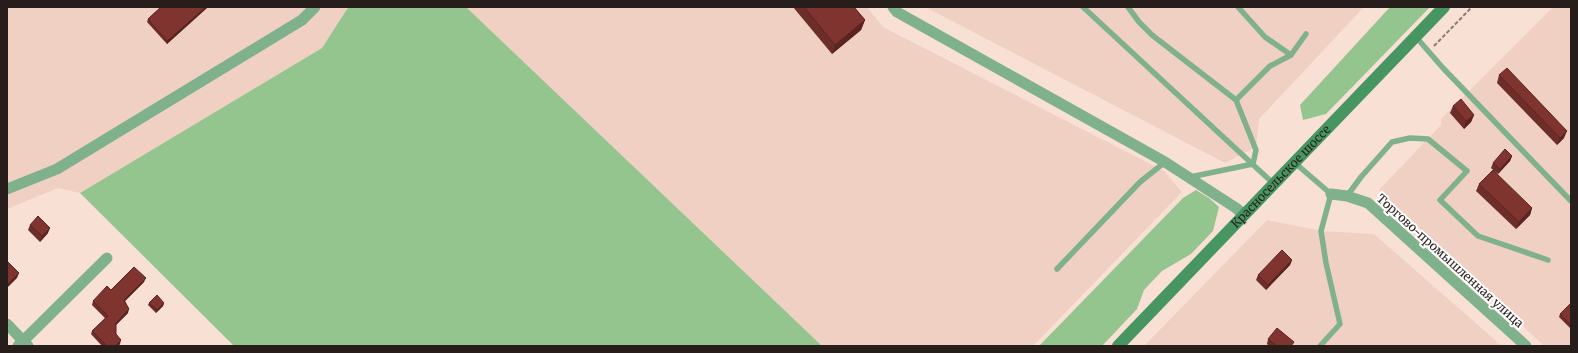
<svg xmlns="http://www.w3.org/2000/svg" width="1578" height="353" viewBox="0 0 1578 353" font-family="Merriweather,serif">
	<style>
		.built { fill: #f0d0c3 }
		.green { fill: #95c58f }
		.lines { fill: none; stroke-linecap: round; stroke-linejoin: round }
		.path { stroke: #8b7a73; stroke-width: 2; stroke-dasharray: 4 2; stroke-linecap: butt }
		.service { stroke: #80b18d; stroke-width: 5.5 }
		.minor { stroke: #80b18d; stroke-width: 11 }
		.secondary { stroke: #479661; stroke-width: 12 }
		.wall { fill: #6d2d29 }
		.shaded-wall { fill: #592422 }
		.building { fill: #7f3430; stroke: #592422 }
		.labels { text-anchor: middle; stroke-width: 4; stroke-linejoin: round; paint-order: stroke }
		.street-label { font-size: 12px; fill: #271e1b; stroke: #fff }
	</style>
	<rect width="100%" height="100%" fill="#f9e0d5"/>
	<!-- built -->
	<g class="built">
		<path d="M7,7H350L347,9L322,48L80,193L58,188L7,209Z"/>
		<path d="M466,7H867L883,27L1164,171L1182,192L1033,346H822Z"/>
		<path d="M925,7H1364L1259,119L1256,147L1225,163Z"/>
		<path d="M1553,7H1571V346H1544L1379,190L1441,125V119Z"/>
		<path d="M1267,220L1321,231L1374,234L1502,346H1144Z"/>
	</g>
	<!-- green -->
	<g class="green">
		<path d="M350,7H466L822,346H234L80,193L322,48L347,9Z"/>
		<path d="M1390,7H1430L1326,114L1303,120L1300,105Z"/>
		<path d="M1196,190L1209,198L1219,207L1213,231L1191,254L1162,271L1144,290L1137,309L1102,346H1039L1183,198Z"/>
	</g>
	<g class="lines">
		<!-- path -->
		<path class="path" d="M1434,46L1472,7"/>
		<!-- service -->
		<g class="service">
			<path d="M1083,7L1274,184"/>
			<path d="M1128,7L1139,22L1152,35L1236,100L1256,150L1253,164L1190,177"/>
			<path d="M1238,7L1265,37L1291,55"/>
			<path d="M1416,37L1443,68L1571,201"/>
			<path d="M1236,100L1270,66L1291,55L1306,34"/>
			<path d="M1295,163L1331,194L1321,231L1326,263L1340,324L1320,346"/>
			<path d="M1347,196L1361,177L1392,142L1410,138L1428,139L1467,171L1440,200L1478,236L1548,260"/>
			<path d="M1057,269L1140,182L1165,162"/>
		</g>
		<!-- minor -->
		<g class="minor">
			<path d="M893,7L897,12L1165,162L1236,208L1244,215"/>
			<path d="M7,189L57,169L302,20L315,7"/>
			<path d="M1331,194L1347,196L1368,203L1526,346"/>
			<path d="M7,324L28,346"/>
			<path d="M18,346L107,258"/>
		</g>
		<!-- secondary -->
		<path class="secondary" id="s1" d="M1118,346L1444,7"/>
	</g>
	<!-- wall -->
	<g class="wall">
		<path d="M161,7H208L167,44L147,22L148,19Z"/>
		<path d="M793,7H854L865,20L861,30L832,54Z"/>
		<path d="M1499,75L1564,138L1557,145L1497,83Z"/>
		<path d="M1453,106L1474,115L1471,122L1464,129L1450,113Z"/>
		<path d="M1512,156L1510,161L1498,174L1491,168L1493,163Z"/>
		<path d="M1479,184L1532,208L1530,215L1516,229L1476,191Z"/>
		<path d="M30,225L48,233L40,242L28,230Z"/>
		<path d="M1292,260L1290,265L1266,290L1256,280L1258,275Z"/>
		<path d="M144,282L125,301L128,313L116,325V334L120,344L118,346H102L91,334L92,331L105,318L92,305L93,301L111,290Z"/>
		<path d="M149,303H164L163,306L156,313L148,305Z"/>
		<path d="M1571,303V329L1559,317L1560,314Z"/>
		<path d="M1268,339L1293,346H1269L1267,344Z"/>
	</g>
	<!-- shaded-wall -->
	<g class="shaded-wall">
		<path d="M206,7H208L167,44V41Z"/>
		<path d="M865,20L861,30L832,54L835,45Z"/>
		<path d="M1474,115L1471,122L1464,129L1466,121Z"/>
		<path d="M1567,131L1564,138L1557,145L1560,138Z"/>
		<path d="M1512,156L1510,161L1498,174L1500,169Z"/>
		<path d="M1532,208L1530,215L1516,229L1519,222Z"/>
		<path d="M50,228L48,233L40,242L42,236Z"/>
		<path d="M1292,260L1290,265L1266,290L1268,285Z"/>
		<path d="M19,273L17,278L7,288V285Z"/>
		<path d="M146,278L144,282L122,304L124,300Z"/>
		<path d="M164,303L163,306L156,313L157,310Z"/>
		<path d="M129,309L128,313L114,327L116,323Z"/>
		<path d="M121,340L120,344L118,346H115Z"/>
	</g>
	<!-- building -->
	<g class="building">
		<path d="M161,7H206L167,41L148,19Z"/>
		<path d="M804,7H854L865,20L835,45Z"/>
		<path d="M1507,68L1567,131L1560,138L1499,75Z"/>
		<path d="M1461,99L1474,115L1466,121L1453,106Z"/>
		<path d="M1505,149L1512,156L1500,169L1493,163Z"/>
		<path d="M1493,170L1532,208L1519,222L1479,184Z"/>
		<path d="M38,216L50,228L42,236L30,225Z"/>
		<path d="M1282,250L1292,260L1268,285L1258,275Z"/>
		<path d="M7,261L19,273L7,285Z"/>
		<path d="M134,267L146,278L124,300L129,309L116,323V334L121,340L115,346H107L92,331L108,316L93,301L107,286L111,290Z"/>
		<path d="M157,295L164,303L157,310L149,303Z"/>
		<path d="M1571,303V325L1560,314Z"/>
		<path d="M1277,328L1294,342L1291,346H1277L1268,339Z"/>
	</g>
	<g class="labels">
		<!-- street labels -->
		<g class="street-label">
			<text dy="4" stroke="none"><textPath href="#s1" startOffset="235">Красносельское шоссе</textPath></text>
			<text transform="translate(1450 261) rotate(42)" y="4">Торгово-промышленная улица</text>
		</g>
	</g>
	<!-- border -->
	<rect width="1578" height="353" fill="none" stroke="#271e1b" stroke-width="16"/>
</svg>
